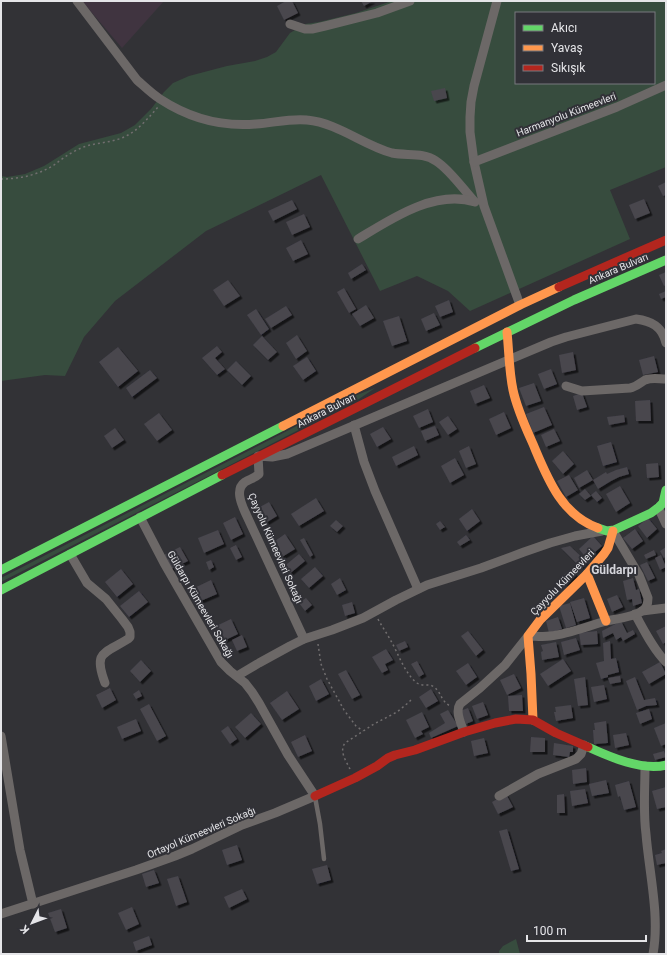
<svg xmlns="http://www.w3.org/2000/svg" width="667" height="955" viewBox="0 0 667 955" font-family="Roboto,sans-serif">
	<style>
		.industrial { fill: #403440 }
		.green { fill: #374c3e; fill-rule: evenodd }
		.building { fill: #48464e; filter: url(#shadow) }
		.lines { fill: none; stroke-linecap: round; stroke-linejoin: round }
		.path { stroke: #716e6f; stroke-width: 1.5; stroke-dasharray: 2 3; stroke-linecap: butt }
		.lane { stroke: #6c6867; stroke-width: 4.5 }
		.street { stroke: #6c6867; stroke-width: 9 }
		.fast { stroke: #63d668; stroke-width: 9 }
		.slow { stroke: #ff974d; stroke-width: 9 }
		.jam { stroke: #b3261e; stroke-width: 9 }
		.labels { text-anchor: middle; stroke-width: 4; stroke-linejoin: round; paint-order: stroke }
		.street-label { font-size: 10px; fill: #e5e5e8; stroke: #313137 }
		.quarter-label { font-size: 12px; font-weight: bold; fill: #d6d6dc; stroke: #313137 }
	</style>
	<defs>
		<filter id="shadow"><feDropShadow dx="2.5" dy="2.5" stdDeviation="0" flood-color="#0009"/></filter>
	</defs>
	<rect width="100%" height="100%" fill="#323236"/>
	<!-- industrial -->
	<path class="industrial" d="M82,1H164L122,48Z"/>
	<!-- green -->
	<g class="green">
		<path d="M392,1H666V167L610,190L630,239L470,311L448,291L417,276L380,291L321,175L206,231L115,301L84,337L65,376L45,375L1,381V176L7,177L25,174L44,166L79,144L121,133L135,125L151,109L164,92L173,83L189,76L227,66L255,61L267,57L276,52L290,33L305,24L319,22L356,13ZM516,13H654V83H516Z"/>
		<path d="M375,388L359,399L1,582V578L357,395Z"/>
		<path d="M516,939L520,954H499V951L503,946Z"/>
	</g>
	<!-- building -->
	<g class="building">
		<path d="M286,1H292L298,13L284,20L277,6Z"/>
		<path d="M361,1H373L364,6Z"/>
		<path d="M445,88L447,98L434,101L431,91Z"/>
		<path d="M666,182V195L663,196L658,186Z"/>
		<path d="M644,199L650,213L635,219L629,205Z"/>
		<path d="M292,200L297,209L273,221L268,211Z"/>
		<path d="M304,214L310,227L292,235L286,222Z"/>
		<path d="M301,240L308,254L293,261L286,248Z"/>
		<path d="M362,264L366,270L351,279L348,273Z"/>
		<path d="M666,272V285L664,286L659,275Z"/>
		<path d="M228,280L240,296L224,306L213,290Z"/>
		<path d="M344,288L356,309L349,313L337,292Z"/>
		<path d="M666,291V297L661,299L659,294Z"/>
		<path d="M449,300L453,312L440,317L435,306Z"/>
		<path d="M366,305L374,318L360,326L352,314Z"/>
		<path d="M286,306L292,315L271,328L265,319Z"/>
		<path d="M256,309L269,329L261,335L247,315Z"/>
		<path d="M434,313L440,325L426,331L421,319Z"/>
		<path d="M399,316L407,341L392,346L383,321Z"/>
		<path d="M297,335L307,351L296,359L286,343Z"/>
		<path d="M262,336L277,352L268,360L253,345Z"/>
		<path d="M217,346L222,352L215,358L225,369L217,375L202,358Z"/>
		<path d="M118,347L138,371L118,387L99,362Z"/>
		<path d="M573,352L576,370L562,373L559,355Z"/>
		<path d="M654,356L658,372L643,375L639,360Z"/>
		<path d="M307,357L316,371L303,380L293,366Z"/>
		<path d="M236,361L251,376L242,385L227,370Z"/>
		<path d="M551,369L557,384L544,389L538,374Z"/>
		<path d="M150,370L157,378L132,397L126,388Z"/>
		<path d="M534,383L541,401L526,406L519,388Z"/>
		<path d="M484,385L490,398L475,404L470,391Z"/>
		<path d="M582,393L587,407L577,410L573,396Z"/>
		<path d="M650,400L651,421H636L635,401Z"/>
		<path d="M544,407L552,425L533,433L526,414Z"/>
		<path d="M428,409L433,422L419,428L413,416Z"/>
		<path d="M504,412L511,428L496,435L489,419Z"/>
		<path d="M159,413L172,430L157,441L144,424Z"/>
		<path d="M624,415L625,422L609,425L607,417Z"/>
		<path d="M448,416L457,429L448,435L439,422Z"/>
		<path d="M435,426L439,435L425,441L421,431Z"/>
		<path d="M383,427L391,439L377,447L370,434Z"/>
		<path d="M115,428L124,440L112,448L104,436Z"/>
		<path d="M554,429L560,441L546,447L541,435Z"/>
		<path d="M611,442L617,462L603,466L597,446Z"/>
		<path d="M414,446L418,455L396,466L392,457Z"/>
		<path d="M469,446L476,464L466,468L459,451Z"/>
		<path d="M563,451L574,464L563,474L552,461Z"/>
		<path d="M455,458L464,475L450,483L441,466Z"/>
		<path d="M658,463L659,477L647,478L646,464Z"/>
		<path d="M627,467L629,474L619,477L611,481L598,489L593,480L606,472L607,474L616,470Z"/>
		<path d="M587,470L593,480L579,488L574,478Z"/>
		<path d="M569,475L578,490L566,497L557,481Z"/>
		<path d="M620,486L630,503L616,512L606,494Z"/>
		<path d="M585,489L591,496L585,500L579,494Z"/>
		<path d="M596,491L602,498L597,502L591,495Z"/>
		<path d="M316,498L324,511L299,526L291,514Z"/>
		<path d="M269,502L277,516L264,524L259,515L261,514L258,508Z"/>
		<path d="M472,509L480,521L467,531L459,519Z"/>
		<path d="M235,517L243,534L231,540L223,523Z"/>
		<path d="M648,518L657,529L647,538L638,526Z"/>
		<path d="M336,520L343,526L337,532L330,526Z"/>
		<path d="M440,521L445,527L440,530L436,524Z"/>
		<path d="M635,529L643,541L632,549L623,538Z"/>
		<path d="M218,530L224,544L204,553L198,538Z"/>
		<path d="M285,534L295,549L282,557L276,549L279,547L275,541Z"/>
		<path d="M466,535L470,540L460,546L457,542Z"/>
		<path d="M593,536L602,546L587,559L579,549Z"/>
		<path d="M304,538L313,555L310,557L300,540Z"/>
		<path d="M236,545L242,557L236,560L230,548Z"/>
		<path d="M570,546L586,561L580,567L561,548Z"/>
		<path d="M180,547L188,561L171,569L164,555Z"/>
		<path d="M666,547V556L664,558L660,551Z"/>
		<path d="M654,550L656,555L646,559L644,555Z"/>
		<path d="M299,554L305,561L287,576L281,569Z"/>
		<path d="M661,555L666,567L660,570L655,558Z"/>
		<path d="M211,560L214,567L209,570L206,562Z"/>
		<path d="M647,562L655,578L648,581L640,565Z"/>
		<path d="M315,567L323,576L309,588L301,579Z"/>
		<path d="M121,569L133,584L117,597L105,582Z"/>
		<path d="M571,569L576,575L565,584L560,578Z"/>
		<path d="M340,578L346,590L337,595L331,584Z"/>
		<path d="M633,578L636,590L639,589L642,603L633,606L632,599L627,600L623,581Z"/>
		<path d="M211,580L217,594L196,603L190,590Z"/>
		<path d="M139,591L148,602L129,617L120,606Z"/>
		<path d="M617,595L623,607L612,612L607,599Z"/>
		<path d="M306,598L312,605L305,611L299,603Z"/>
		<path d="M584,598L590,618L577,622L570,602Z"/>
		<path d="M352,602L355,613L345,616L342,605Z"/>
		<path d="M570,603L576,625L566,628L559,606Z"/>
		<path d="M558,617L562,629L549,633L546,621Z"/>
		<path d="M231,619L238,634L219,643L212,628Z"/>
		<path d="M621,621L627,633L633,630L635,634L623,641L621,637L616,640L613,633L603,638L602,631Z"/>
		<path d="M666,626V642L663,644L656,631Z"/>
		<path d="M468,631L483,650L476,656L461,636Z"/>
		<path d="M597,631L598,644L581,645L579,633Z"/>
		<path d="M242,635L247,647L237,651L232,640Z"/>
		<path d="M576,638L580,650L564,655L561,642Z"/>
		<path d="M405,641L408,647L399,651L396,645Z"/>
		<path d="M610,641L611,659L616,658L619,672L608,675V677L601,679L596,663L604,661L603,643Z"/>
		<path d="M556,642L559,657L542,660L541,652L543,651L541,645Z"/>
		<path d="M386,649L393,660L385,664L388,670L382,673L372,657Z"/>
		<path d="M563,659L571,671L548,686L540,674Z"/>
		<path d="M141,660L151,671L140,682L130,671Z"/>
		<path d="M417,661L424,674L419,677L411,664Z"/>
		<path d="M660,662L666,674L649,684L642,672Z"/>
		<path d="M468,663L477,677L466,685L456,671Z"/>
		<path d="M346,670L360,695L352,699L338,674Z"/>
		<path d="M514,674L521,688L507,695L500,680Z"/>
		<path d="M620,676L621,682L610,684L608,678Z"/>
		<path d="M585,677L588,705L578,706L574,679Z"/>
		<path d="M635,677L644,700L655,698L657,705L646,706L637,710L626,681Z"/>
		<path d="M321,679L329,694L316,701L309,686Z"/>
		<path d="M604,685L607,699L594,702L591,687Z"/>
		<path d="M110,688L116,700L102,708L96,695Z"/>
		<path d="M431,689L438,701L426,708L419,697Z"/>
		<path d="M139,690L142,696L136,699L133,694Z"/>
		<path d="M287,691L299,709L282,720L270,703Z"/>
		<path d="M522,695L523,711H509L508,696Z"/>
		<path d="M483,702L488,715L477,719L472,706Z"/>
		<path d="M149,704L166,736L157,741L140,709Z"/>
		<path d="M571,705L573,718L556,721L554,712H556L555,707Z"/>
		<path d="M468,708L473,721L466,724L460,711Z"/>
		<path d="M649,709L652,719L640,724L636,713Z"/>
		<path d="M448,710L458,726L431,738L429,733L445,723L440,714Z"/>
		<path d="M422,712L429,727L421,731L423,734L415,738L406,720Z"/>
		<path d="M251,713L261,724L245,738L235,727Z"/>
		<path d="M136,719L141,731L122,739L117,727Z"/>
		<path d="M606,721L608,743L594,744L593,730H595L594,723Z"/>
		<path d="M666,723V744L661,746L654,728Z"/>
		<path d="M228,726L237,739L230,744L221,731Z"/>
		<path d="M626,733L629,745L615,748L613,735Z"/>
		<path d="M305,735L312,751L298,757L291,742Z"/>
		<path d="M531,737L545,738V752H530Z"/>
		<path d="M484,738L488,753L474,756L471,741Z"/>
		<path d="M554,743L573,746V752H570L569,757L553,755Z"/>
		<path d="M664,751L666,757L655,760L653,754Z"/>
		<path d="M586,768L587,782L573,784L572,770Z"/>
		<path d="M606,780L609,793L592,796L589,784Z"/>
		<path d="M629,781L636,807L624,810L620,796L618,797L615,785Z"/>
		<path d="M666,787V807L657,809L652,791Z"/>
		<path d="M585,789L588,803L572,806L570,791Z"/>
		<path d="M506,794L513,807L498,814L492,802Z"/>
		<path d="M564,794L565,813H557V795Z"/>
		<path d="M507,829L519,869L511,871L499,831Z"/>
		<path d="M237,845L242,860L227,865L222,850Z"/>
		<path d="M666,849V863L657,865L655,855L662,853L661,851Z"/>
		<path d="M327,865L331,880L317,884L312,869Z"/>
		<path d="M154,870L159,883L146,887L142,874Z"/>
		<path d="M178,876L187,902L176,906L167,879Z"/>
		<path d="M242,889L247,899L229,908L224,897Z"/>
		<path d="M132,907L139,924L126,930L118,913Z"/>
		<path d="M61,909L67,928L55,932L48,913Z"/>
		<path d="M149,936L152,945L136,951L133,942Z"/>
	</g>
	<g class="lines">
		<!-- path -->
		<g class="path">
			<path d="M1,179C20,179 38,175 54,165C61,160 68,154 77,150C91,142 109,144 124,137C138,131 148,118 158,107"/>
			<path d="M378,619C382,627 387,633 391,641C398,653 405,674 417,683C423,687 429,683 434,687C442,693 440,700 450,706"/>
			<path d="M318,644L321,664L327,679L344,710L356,726L363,731"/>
			<path d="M350,769C346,761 339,751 345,743L374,724L397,712L408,703L412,699"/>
		</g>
		<!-- lane -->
		<path class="lane" d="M315,797L320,824L324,859"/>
		<!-- street -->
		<g class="street">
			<path d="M77,1L137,80C145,87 152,94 160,99C189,118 222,127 256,124C273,123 291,118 307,120C338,123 363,145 392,153C407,156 423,152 436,161C450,170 463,189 474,201"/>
			<path d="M497,1L474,86L471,102L470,117V132L474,162L484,206L520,305"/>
			<path d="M290,24L305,29H312L325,26L377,13L410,1"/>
			<path d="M474,162L617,107L666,85"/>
			<path d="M358,239C391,219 435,189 475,202"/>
			<path d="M566,386L582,391L630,388C636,387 640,383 645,380C652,377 659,379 666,379"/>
			<path d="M354,425L364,462L375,491L418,589"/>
			<path d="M659,509L666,524"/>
			<path d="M70,554L87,583L106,599L122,619L128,627L130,632V637L128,639C104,654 93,651 105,683"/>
			<path d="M642,611L666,608"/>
			<path d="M635,614C644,630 653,649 666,662"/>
			<path d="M304,639L245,512C241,503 235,489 245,482C250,479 255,478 259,474L258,456L272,457L287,454L393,409L551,342L566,337L636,319C651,321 662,326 666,343"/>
			<path d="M237,676L259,663L290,646L304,639L332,630L363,618L396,600L427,585L481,568L524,552L550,543L575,536L602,531"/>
			<path d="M464,732C461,723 455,712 460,704L480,688L505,665L528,636C535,636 543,637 550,636C568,634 588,626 606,621C616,619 634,617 642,611C647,608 648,603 648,598L639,575L613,531"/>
			<path d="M1,736L20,850L33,904"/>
			<path d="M645,766C645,789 643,812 646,834C649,872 660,916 653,954"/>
			<path d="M499,796L538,774L576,759L581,754L584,745"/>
			<path d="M1,914L136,870L175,856L192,849L242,825L275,813L315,796L288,755L259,703L252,692L245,683L230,671L221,662L164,563L140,517"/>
		</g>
		<!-- fast -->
		<g class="fast">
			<path d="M475,348L574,300L666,260"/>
			<path d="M598,528L607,531L614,530L651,513L659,507L663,503L666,490"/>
			<path d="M1,570L283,426"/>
			<path d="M1,590L222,475"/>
			<path d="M588,747C610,757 642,771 666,765"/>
		</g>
		<!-- slow -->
		<g class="slow">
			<path d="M507,332C509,351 509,371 513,390C517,409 525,426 533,444C547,477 561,515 598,528"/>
			<path d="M283,426L520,305L559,287"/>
			<path d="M587,574L606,621"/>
			<path d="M533,720L531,674L528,636L540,620L587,574L604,554L608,548L613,531"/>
		</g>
		<!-- jam -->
		<g class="jam">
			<path d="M559,287L666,240"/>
			<path d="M222,475L475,348"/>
			<path d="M315,796L355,778L377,766L388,758L395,755L415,750L464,732L495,723L516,719L533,720L556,733L588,747"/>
		</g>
	</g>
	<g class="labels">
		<!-- street labels -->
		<g class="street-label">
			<text transform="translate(566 114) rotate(-21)" y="4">Harmanyolu Kümeevleri</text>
			<text transform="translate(618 268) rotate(-23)" y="4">Ankara Bulvarı</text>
			<text transform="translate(326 410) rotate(-27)" y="4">Ankara Bulvarı</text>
			<text transform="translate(276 548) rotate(66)" y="4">Çayyolu Kümeevleri Sokağı</text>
			<text transform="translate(562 582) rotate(-46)" y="4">Çayyolu Kümeevleri</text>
			<text transform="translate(201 604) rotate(60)" y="4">Güldarpı Kümeevleri Sokağı</text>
			<text transform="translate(201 832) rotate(-23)" y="4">Ortayol Kümeevleri Sokağı</text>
		</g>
		<!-- quarter labels -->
		<g class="quarter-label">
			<text x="614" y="574">Güldarpı</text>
		</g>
	</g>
	<!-- border -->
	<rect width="667" height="955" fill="none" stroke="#e5e5e8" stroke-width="4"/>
	<!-- legend -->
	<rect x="515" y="12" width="140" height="72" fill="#313137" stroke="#79797e"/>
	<rect x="523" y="25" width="20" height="6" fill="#63d668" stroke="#79797e"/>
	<text x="551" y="32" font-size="12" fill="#e5e5e8">Akıcı</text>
	<rect x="523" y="45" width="20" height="6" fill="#ff974d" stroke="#79797e"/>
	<text x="551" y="52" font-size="12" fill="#e5e5e8">Yavaş</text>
	<rect x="523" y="65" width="20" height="6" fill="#b3261e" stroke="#79797e"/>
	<text x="551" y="72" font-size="12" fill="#e5e5e8">Sıkışık</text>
	<!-- north arrow -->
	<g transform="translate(32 923) rotate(228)" stroke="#313137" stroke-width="3" paint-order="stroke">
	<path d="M0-3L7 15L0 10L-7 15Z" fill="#e5e5e8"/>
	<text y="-6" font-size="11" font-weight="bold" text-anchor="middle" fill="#e5e5e8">K</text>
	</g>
	<!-- scale -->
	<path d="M527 935v6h119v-6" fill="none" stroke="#e5e5e8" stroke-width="2"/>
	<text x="533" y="935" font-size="12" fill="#e5e5e8" stroke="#313137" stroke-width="3" paint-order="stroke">100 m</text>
</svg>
